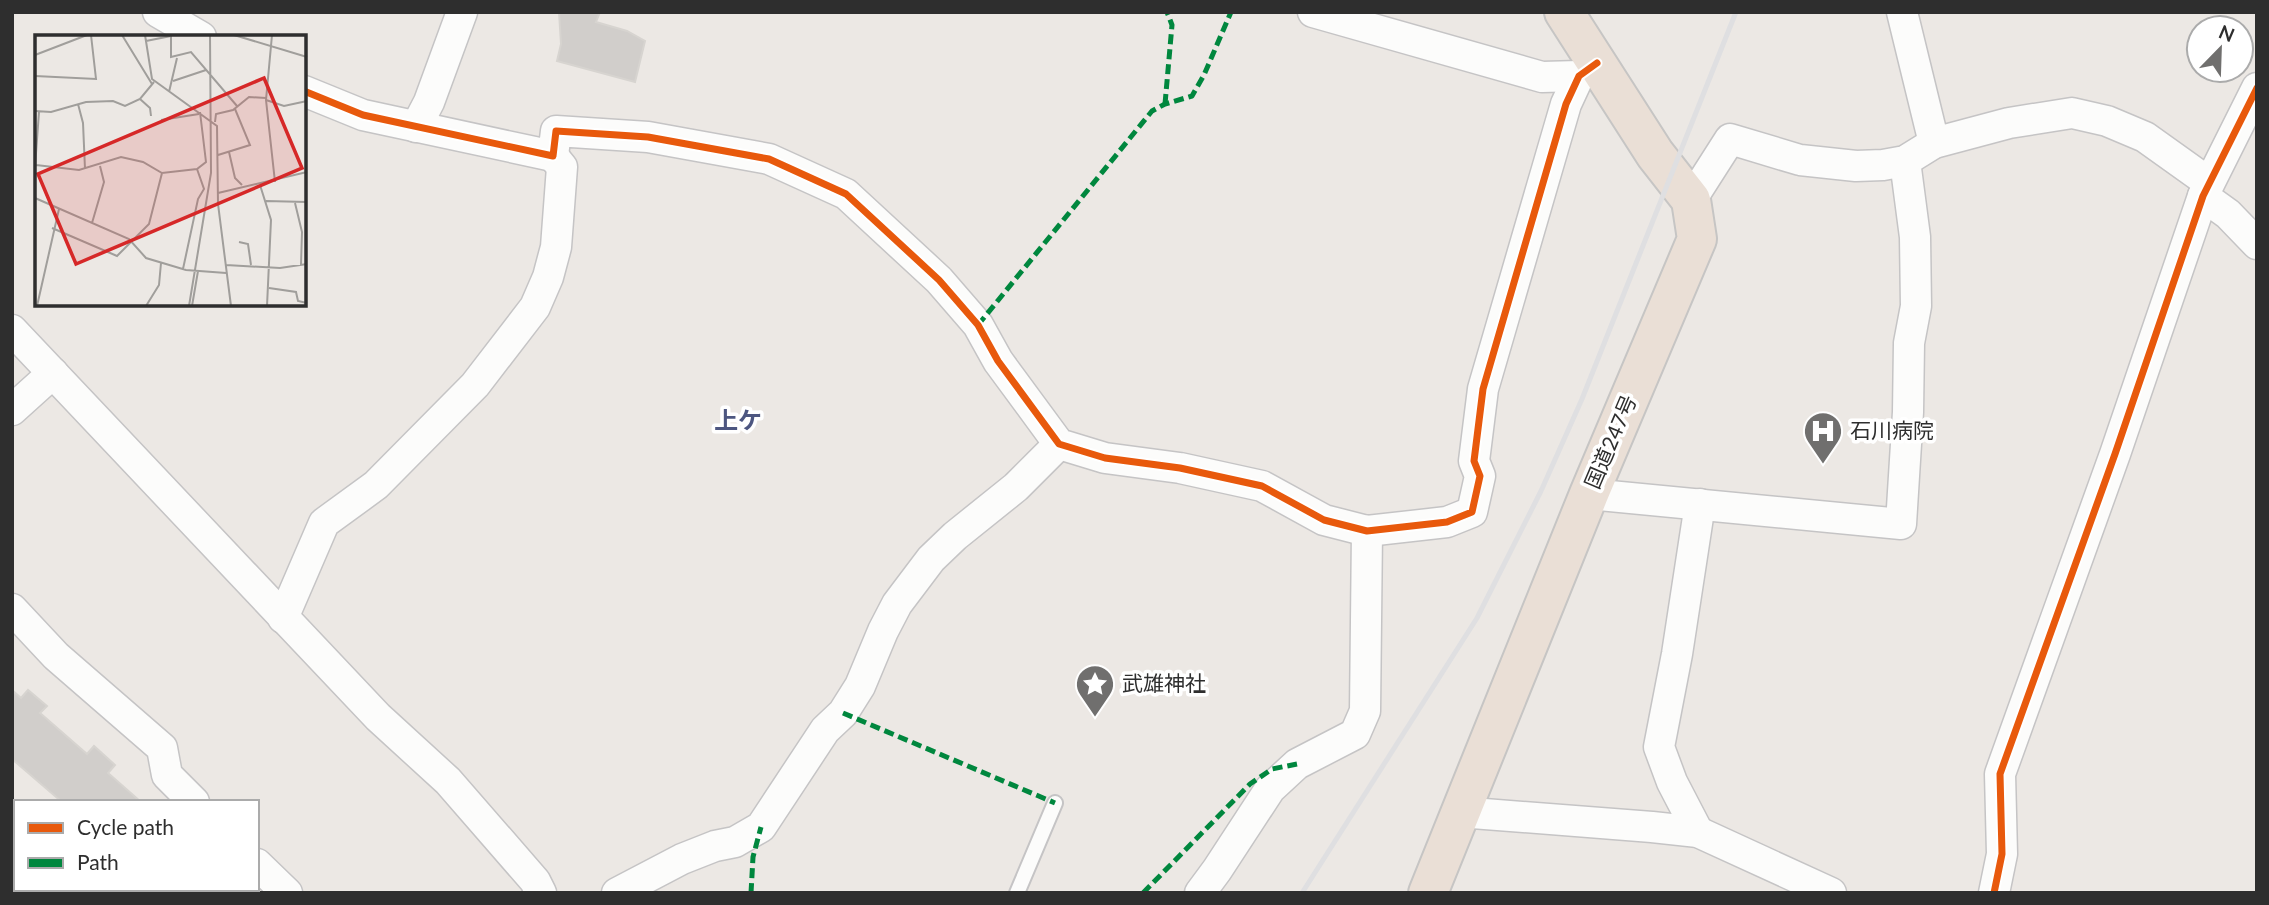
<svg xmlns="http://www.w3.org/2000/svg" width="2269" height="905" viewBox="0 0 2269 905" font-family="Lato,'Noto Sans JP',sans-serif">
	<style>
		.building { fill: #d1cecb; stroke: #d7d4d0; stroke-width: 2 }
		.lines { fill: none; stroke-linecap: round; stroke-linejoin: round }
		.lane-casing { stroke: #c5c4c5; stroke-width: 18 }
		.street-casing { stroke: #c5c4c5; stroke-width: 33 }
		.highway-casing { stroke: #c6c5c4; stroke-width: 42 }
		.lane { stroke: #fcfcfb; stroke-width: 14 }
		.street { stroke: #fcfcfb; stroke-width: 30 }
		.highway { stroke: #eadfd6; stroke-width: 38 }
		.rail { stroke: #dfdfe1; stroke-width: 5 }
		.quiet { stroke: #00873e; stroke-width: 5; stroke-dasharray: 10 5; stroke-linecap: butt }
		.cycleway-casing { stroke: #fff; stroke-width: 11 }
		.cycleway { stroke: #e8590c; stroke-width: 7 }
		.labels { text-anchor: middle; stroke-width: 7; stroke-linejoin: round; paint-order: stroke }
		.poi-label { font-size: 21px; fill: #2e2e2e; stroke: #fff; text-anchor: start }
		.street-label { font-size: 21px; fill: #2e2e2e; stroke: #fff }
		.quarter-label { font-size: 24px; font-weight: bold; fill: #4d5680; stroke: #fff }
		.inset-road { fill: none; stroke: #a09e9b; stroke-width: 2 }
		.view { fill: #d62828; fill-opacity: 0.15; stroke: #d62828; stroke-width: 3.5 }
		.inset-edge { fill: none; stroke: #2e2e2e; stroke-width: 3.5 }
	</style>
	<rect width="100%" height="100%" fill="#ece8e4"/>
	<!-- building -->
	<g class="building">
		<path d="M559,12H600L596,22L627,31L645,41L635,82L557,61L561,44Z"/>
		<path d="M12,690L21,698L28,690L47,706L40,713L87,754L94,746L115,765L108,773L141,802H62L12,759Z"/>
	</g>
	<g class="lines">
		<!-- lane casing -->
		<g class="lane-casing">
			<path id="lane" d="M1017,893L1055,803"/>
		</g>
		<!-- street casing -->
		<g class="street-casing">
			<g id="street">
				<path d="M158,12L201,37"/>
				<path d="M1313,12L1542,77L1579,76"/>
				<path d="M1902,12L1934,143"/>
				<path d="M304,91L363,115L553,156L556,131L648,137L769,159L846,194L939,280L978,325L998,361L1059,444L1105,458L1180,468L1262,486L1324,520L1367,531L1447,522L1472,512L1480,476L1474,461L1483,389L1566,104L1579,76L1597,63"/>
				<path d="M416,127L429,102L462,12"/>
				<path d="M2203,196L2228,214L2257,244"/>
				<path d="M1691,200L1730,139L1800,160L1856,166L1883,165L1905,161L1934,143L2009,123L2072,113L2107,121L2145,137L2208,182"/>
				<path d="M12,330L378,717L448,781L535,881L541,893"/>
				<path d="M12,410L53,373"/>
				<path d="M1589,494L1901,524L1908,412L1909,343L1916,306L1915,237L1905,161"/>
				<path d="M12,609L56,656L162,748L167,775L194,802"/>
				<path d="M283,618L324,523L376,485L475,385L535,307L548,277L556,247L562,167L553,156"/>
				<path d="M1459,812L1652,827L1698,832L1831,893"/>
				<path d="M1698,832L1672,782L1659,747L1677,654L1700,504"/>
				<path d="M257,864L287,893"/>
				<path d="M617,893L682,859L715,846L735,842L761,827L825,730L843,713L860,686L883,631L897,604L931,559L955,536L1016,487L1059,444"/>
				<path d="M1200,893L1217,870L1270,789L1297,764L1355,734L1365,711L1367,531"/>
				<path d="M1994,893L2002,854L2000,774L2115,454L2203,196L2257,88"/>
			</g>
		</g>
		<!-- highway casing -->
		<g class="highway-casing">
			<path id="highway" d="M1428,893L1589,494L1697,239L1691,200L1655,154L1564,12"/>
		</g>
		<!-- lane -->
		<use href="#lane" class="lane"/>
		<!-- street -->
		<use href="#street" class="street"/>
		<!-- highway -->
		<use href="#highway" class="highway"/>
		<!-- rail -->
		<path class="rail" d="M1302,893L1477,618L1541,491L1582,399L1736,12"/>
		<!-- quiet -->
		<g class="quiet">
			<path d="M1165,104L1172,25L1167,12"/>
			<path d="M978,325L1152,111L1165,104L1192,96L1204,75L1231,12"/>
			<path d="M843,713L1055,803"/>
			<path d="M751,893L753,857L761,827"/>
			<path d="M1143,893L1250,784L1272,769L1297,764"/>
		</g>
		<!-- cycleway casing -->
		<g class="cycleway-casing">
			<g id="cycleway">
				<path d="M304,91L363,115L553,156L556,131L648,137L769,159L846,194L939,280L978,325L998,361L1059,444L1105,458L1180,468L1262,486L1324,520L1367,531L1447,522L1472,512L1480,476L1474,461L1483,389L1566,104L1579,76L1597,63"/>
				<path d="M1994,893L2002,854L2000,774L2115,454L2203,196L2257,88"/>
			</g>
		</g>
		<!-- cycleway -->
		<use href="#cycleway" class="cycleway"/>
	</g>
	<!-- icons -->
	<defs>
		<g id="hospital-pin" transform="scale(2.0125)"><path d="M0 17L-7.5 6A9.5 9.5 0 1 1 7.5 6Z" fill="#706f6e" stroke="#fff"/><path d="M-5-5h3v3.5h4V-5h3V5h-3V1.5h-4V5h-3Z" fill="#fff"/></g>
		<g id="sight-pin" transform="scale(2.0125)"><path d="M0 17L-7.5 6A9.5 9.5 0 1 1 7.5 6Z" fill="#706f6e" stroke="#fff"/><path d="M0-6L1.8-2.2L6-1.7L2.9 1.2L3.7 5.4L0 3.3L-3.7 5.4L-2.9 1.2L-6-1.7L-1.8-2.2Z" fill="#fff"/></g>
	</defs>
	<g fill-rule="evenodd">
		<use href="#hospital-pin" x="1823" y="431"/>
		<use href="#sight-pin" x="1095" y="684"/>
	</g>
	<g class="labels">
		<!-- poi labels -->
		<g class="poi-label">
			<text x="1850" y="438">石川病院</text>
			<text x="1122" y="691">武雄神社</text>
		</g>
		<!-- street labels -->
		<g class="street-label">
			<text transform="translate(1611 442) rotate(-67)" y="7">国道247号</text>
		</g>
		<!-- quarter labels -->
		<g class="quarter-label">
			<text x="738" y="429">上ケ</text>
		</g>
	</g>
	<!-- overview -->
	<g transform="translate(35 35)">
		<rect width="271" height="271" fill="#ece8e4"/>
		<path class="inset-road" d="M87,0L117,49M110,0L117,44L182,91L183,169L196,271M199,0L272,22M237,0L231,65L240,147M111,6L136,1V22L156,17L202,71M0,20L52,0M0,41L61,44L56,0M138,46L171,35M134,57L142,23M105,64L115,73L116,81M231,65L249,71L272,66M43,69L48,88L50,134M0,76L16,77L51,67L78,66L90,71L105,64L119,47M126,85L164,79M180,87L181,79L198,75L214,62L231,63M194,117L200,143L207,150M183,120L215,110L200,74M1,130L44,135L86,122L108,127L127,138L162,134L171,127L165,77M0,132L4,77M225,150L236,185L232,271M183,158L272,137M0,163L94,204L111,223L151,235L191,238M231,166L272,167M260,168L267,197L266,230M57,188L69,147L65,131M17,193L82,221L114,189L127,138M204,207L213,209L216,230M191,230L245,233L272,229M148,234L163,164L169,154L162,134M234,253L261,257L263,266L272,268M2,271L24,174M111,271L124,250L126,228M154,271L176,138L175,0M157,271L163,236"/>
		<path class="view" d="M229,43L267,133L41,229L3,139Z"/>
		<rect width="271" height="271" class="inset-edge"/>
	</g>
	<!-- border -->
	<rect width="2269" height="905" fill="none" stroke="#2e2e2e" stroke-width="28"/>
	<!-- legend -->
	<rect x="14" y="800" width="245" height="91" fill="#ffffff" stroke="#ababab" stroke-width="2"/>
	<rect x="28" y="823" width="35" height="10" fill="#e8590c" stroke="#ababab" stroke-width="2"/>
	<text x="77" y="835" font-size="21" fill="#2e2e2e">Cycle path</text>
	<rect x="28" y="858" width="35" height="10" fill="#00873e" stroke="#ababab" stroke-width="2"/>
	<text x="77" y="870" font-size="21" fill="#2e2e2e">Path</text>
	<!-- north arrow -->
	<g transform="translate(2220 49) rotate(23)"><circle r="33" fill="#ffffff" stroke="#ababab" stroke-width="2"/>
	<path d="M0-5L12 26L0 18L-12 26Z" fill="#706f6e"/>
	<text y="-10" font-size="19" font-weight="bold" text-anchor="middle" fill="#2e2e2e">N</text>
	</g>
</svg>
